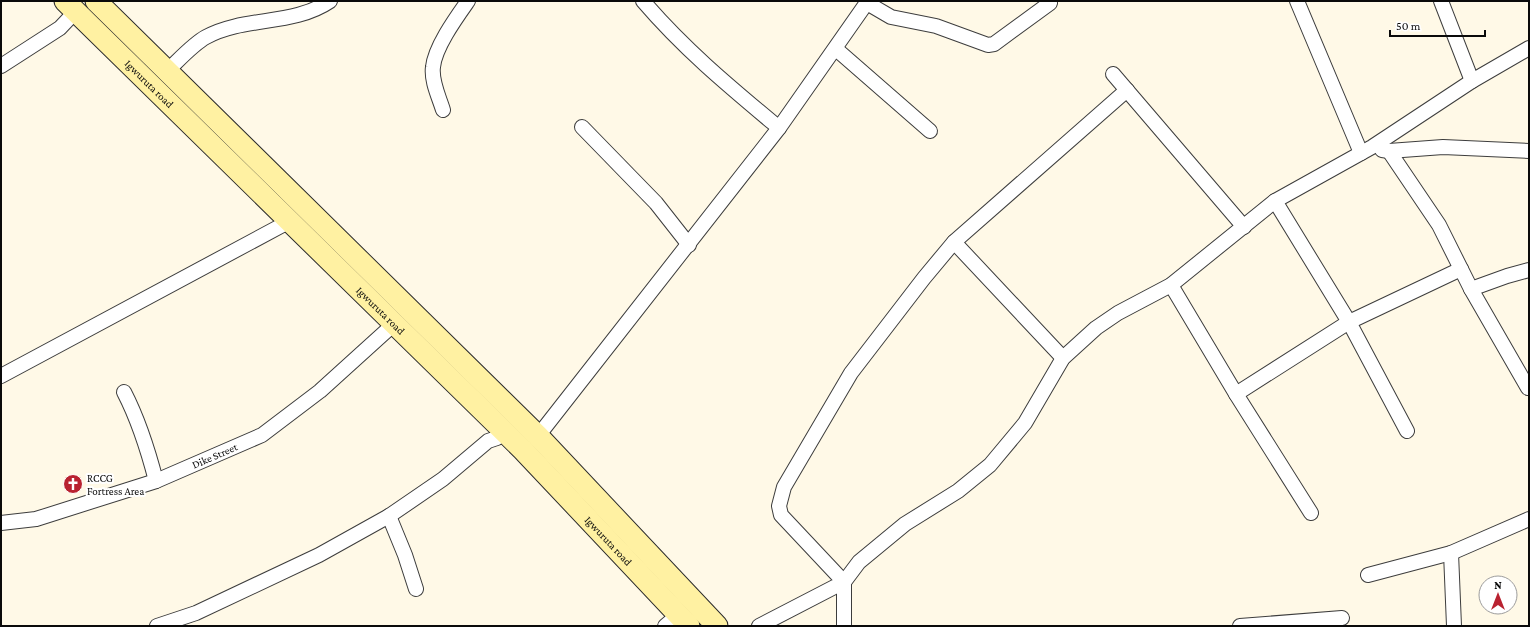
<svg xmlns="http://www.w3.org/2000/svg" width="1530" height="627" viewBox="0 0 1530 627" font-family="'Crimson Pro',serif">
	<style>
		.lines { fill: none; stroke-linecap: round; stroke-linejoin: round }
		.minor-casing { stroke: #3d3d3d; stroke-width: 16 }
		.secondary-casing { stroke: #2c2c2c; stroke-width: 23 }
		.minor { stroke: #fff; stroke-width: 14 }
		.secondary { stroke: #fff1a2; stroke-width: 21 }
		.labels { text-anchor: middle; stroke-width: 4; stroke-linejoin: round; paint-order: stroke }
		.street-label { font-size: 11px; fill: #0a0a0a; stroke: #fff }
		.poi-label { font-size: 11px; fill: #0a0a0a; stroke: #fff; text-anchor: start }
	</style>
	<rect width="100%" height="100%" fill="#fff9e7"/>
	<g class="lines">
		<!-- minor casing -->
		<g class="minor-casing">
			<g id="minor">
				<path d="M643,1C685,50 730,87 779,128"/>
				<path d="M1297,1L1361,153"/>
				<path d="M1441,1L1472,81"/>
				<path d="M867,3L891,17L936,26L988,45L994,44L1050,3"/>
				<path d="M836,49L930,131"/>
				<path d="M1,66L60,28L76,11"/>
				<path d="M167,71C178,61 193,44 206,37C245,16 293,26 330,1"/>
				<path d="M1113,74L1244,227"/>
				<path d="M443,110C439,97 431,81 433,67C435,47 456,18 468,1"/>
				<path d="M582,127L656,203L689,245"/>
				<path d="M1382,150L1389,151L1443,147L1529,151"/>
				<path d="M1389,151L1439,225L1471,289L1528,388"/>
				<path d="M1275,201L1349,322L1407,431"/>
				<path d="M954,242L1063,358"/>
				<path d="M1171,285L1236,394L1311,513"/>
				<path d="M1471,289L1507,276L1529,270"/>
				<path d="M1,376L290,221"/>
				<path d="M124,392C139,421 148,450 156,481"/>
				<path d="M1236,394L1349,322L1461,269"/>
				<path d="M538,436L779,128L868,1"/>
				<path d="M389,516L405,555L416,589"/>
				<path id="s1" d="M1,523L36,519L156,481L262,435L320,391L394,324"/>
				<path d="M1451,553L1454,626"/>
				<path d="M1368,575L1451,553L1529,519"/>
				<path d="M157,626L196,613L319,555L389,516L443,479L488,441L497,438L504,432"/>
				<path d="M665,626L679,614"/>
				<path d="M759,626L844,582L781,515L779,506L784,487L851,373L924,278L954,242L1127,90"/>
				<path d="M844,626V582L859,562L905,524L958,491L990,465L1025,423L1063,358L1096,328L1118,313L1171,285L1275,201L1372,147L1472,81L1529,48"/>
				<path d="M1240,626L1342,618"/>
			</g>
		</g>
		<!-- secondary casing -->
		<g class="secondary-casing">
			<g id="secondary">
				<path id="s2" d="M65,1L523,450L689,626"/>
				<path d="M96,1L538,436L717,626"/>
			</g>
		</g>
		<!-- minor -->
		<use href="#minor" class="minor"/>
		<!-- secondary -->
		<use href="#secondary" class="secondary"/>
	</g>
	<!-- icons -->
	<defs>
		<g id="church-disc" transform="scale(1)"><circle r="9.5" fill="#b92230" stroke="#fff"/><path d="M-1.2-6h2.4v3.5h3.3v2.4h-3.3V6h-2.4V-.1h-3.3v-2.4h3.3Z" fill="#fff"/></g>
	</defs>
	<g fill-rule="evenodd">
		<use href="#church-disc" x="73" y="484"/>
	</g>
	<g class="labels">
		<!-- street labels -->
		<g class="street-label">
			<text dy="4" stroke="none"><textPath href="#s2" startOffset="118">Igwuruta road</textPath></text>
			<text dy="4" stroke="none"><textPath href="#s2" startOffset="442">Igwuruta road</textPath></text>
			<text dy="4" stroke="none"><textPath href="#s1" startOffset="225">Dike Street</textPath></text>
			<text dy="4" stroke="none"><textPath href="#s2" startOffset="766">Igwuruta road</textPath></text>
		</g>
		<!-- poi labels -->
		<g class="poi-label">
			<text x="87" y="482">RCCG<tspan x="87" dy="13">Fortress Area</tspan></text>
		</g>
	</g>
	<!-- border -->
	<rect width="1530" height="627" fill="none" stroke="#0a0a0a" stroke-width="4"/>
	<!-- north arrow -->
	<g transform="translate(1498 595)"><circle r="19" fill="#ffffff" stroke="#9d9d9d"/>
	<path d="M0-3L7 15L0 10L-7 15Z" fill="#b92230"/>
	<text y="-6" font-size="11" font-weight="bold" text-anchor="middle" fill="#0a0a0a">N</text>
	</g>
	<!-- scale -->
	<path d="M1390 30v6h95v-6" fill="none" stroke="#0a0a0a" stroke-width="2"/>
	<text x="1396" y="30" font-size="12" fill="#0a0a0a" stroke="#ffffff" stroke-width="3" paint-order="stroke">50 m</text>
</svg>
